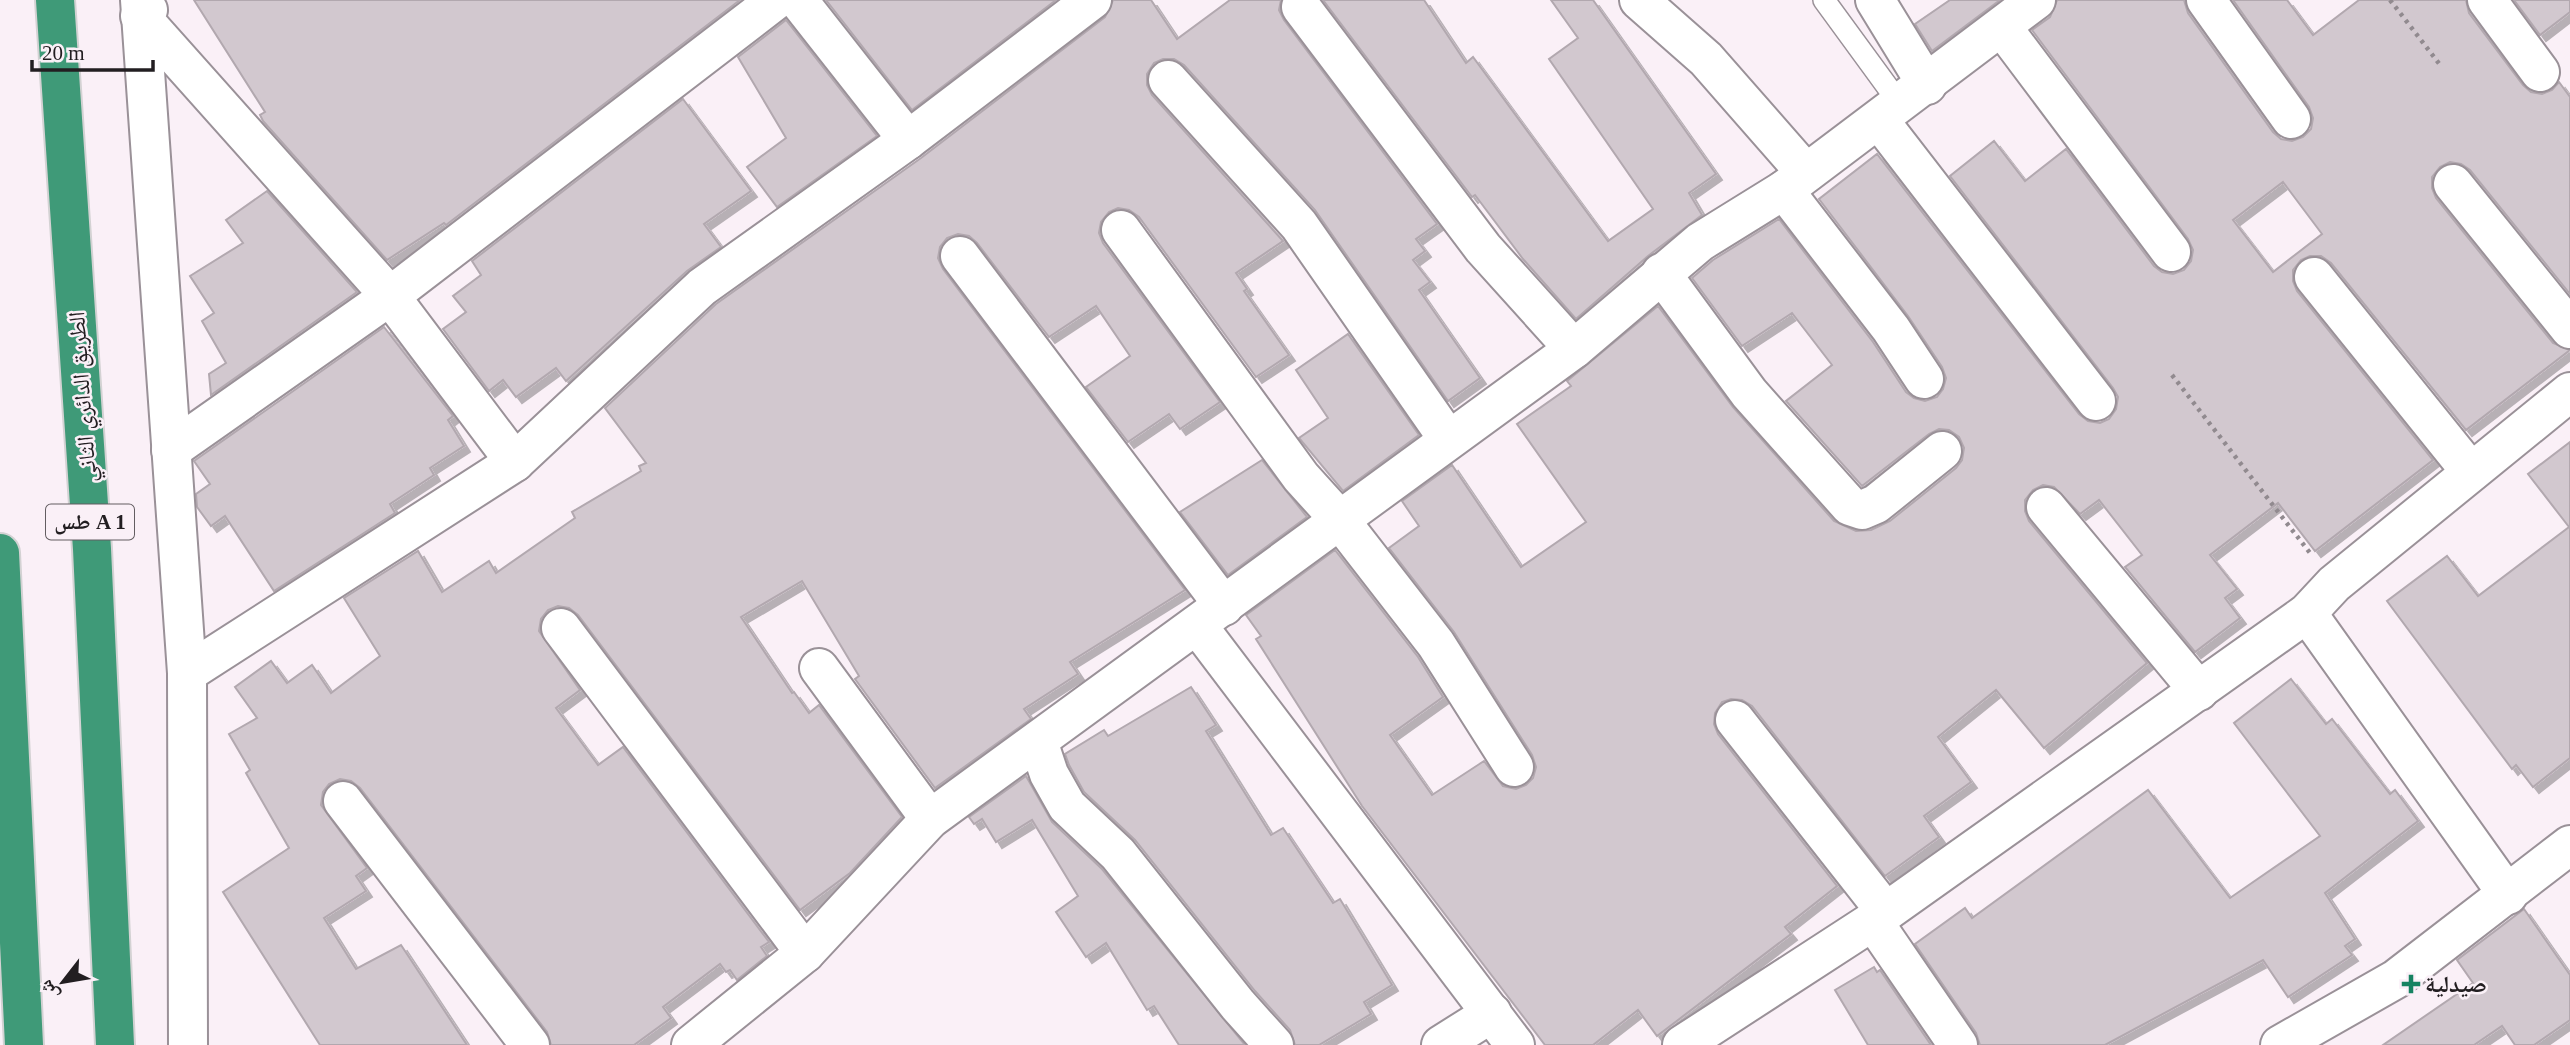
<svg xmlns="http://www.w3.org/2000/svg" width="2570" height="1045" viewBox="0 0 2570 1045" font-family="'Times New Roman','Noto Naskh Arabic',serif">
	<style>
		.building { fill: #d2c8cf; stroke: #b2a8af; stroke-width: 2; fill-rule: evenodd; filter: url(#shadow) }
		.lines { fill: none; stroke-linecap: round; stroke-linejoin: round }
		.lane-casing { stroke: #9a9198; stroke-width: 24 }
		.street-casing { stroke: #9a9198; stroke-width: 42 }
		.highway-casing { stroke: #d3d2d3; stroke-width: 42 }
		.path { stroke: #918a8f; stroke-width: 4.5; stroke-dasharray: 3.5 5; stroke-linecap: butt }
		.lane { stroke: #fff; stroke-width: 21 }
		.street { stroke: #fff; stroke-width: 38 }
		.highway { stroke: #3f9a78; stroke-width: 38 }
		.poi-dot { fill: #168361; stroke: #faf0f7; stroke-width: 2.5 }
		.labels { text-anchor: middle; stroke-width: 5; stroke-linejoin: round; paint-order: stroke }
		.shield { fill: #faf0f7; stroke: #635d61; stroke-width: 2 }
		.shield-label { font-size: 21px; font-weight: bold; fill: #221e21 }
		.street-label { font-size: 23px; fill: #221e21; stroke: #faf0f7 }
		.poi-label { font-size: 23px; font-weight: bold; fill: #221e21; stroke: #faf0f7; text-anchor: start }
	</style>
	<defs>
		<filter id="shadow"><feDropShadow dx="6" dy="6" stdDeviation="0" flood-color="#0004"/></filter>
	</defs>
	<rect width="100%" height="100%" fill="#faf0f7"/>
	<!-- building -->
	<g class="building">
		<path d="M194,0H740L446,225L444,223L387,260L263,121L260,115L265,112Z"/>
		<path d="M826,0H1056L912,110Z"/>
		<path d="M1113,0H1151L1177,39L1230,0H1281L1279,10L1284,20L1437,224L1416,239L1425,251L1413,260L1430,282L1419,290L1480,378L1448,401L1315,210L1184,65L1174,59H1163L1154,63L1147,74V85L1152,95L1283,241L1236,273L1247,289L1244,291L1289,355L1256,377L1139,217L1129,210L1118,208L1109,212L1101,222L1099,233L1103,243L1220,402L1180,429L1169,414L1128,442L1086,387L1130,356L1096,306L1049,337L977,243L969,236L958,234L947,238L940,247L938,258L943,269L1185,590L1070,662L1078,674L1024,709L1031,719L935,788L855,679L859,676L802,581L741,617L792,693L794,692L809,713L819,705L902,817L850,873L800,910L578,615L569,608L558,606L548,610L541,619L539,631L580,690L556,708L598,765L623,747L769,942L761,947L767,956L737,980L730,970L726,972L720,964L663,1007L671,1018L634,1045H551L547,1032L360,788L351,781L340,779L329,784L323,792L321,805L367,868L356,876L366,891L324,918L356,969L401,945L467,1045H320L223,892L289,848L246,773L250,770L229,734L257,718L235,687L271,661L287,683L312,665L331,693L380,656L344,598L418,551L442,592L489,561L496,573L575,518L572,512L641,471L639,466L646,463L605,408L716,304L921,158L1105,17Z"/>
		<path d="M1323,0H1424L1466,63L1473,57L1608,241L1653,209L1549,59L1578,38L1551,0H1593L1716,174L1689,193L1702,215L1648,256L1576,319L1523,259L1475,195L1472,197Z"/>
		<path d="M1950,0H2000L1932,51L1915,24Z"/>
		<path d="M2057,0H2184L2188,13L2273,132L2281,139L2292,141L2303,137L2311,129L2313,118L2309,107L2233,0H2287L2313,35L2359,0H2466L2469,13L2523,85L2531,92L2542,94L2552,90L2559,82L2570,97V294L2470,170L2461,164L2450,162L2440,167L2432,177V188L2436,198L2553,343L2570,350L2466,430L2331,263L2321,256H2310L2301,260L2293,270V281L2297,291L2433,460L2315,551L2278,503L2210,555L2237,589L2225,598L2240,618L2195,652L2125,567L2142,555L2099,500L2080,514L2054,487L2043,485L2033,490L2025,500V511L2029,521L2147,663L2044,748L1996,690L1938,737L1971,782L1924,816L1939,837L1885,876L1752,706L1742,700L1731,699L1722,702L1715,713L1714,724L1718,734L1837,886L1785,927L1791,934L1657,1036L1638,1010L1593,1045H1545L1362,806L1256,639L1261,636L1246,615L1335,550L1418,657L1443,697L1390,735L1432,795L1484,761L1503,786L1516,789L1526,785L1533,778L1536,767L1532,755L1454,632L1389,548L1419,526L1402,501L1452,465L1521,567L1586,522L1517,424L1571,386L1567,381L1658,306L1733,407L1834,521L1856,531L1871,530L1890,521L1956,468L1962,460L1964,448L1959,437L1949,430L1939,429L1929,434L1862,486L1786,401L1832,365L1792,313L1742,346L1692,278L1713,260L1779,219L1873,342L1906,392L1914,398L1925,401L1937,397L1943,389L1946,378L1942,367L1908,316L1819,199L1877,154L2079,414L2088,421L2100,423L2109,419L2116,409L2118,397L2113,388L1950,176L1994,141L2025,181L2066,149L2154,266L2162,272L2173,274L2184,270L2191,261L2193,250L2188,239L2032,30L2050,17ZM2283,182L2322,234L2273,272L2233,220Z"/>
		<path d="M2514,0H2570V12L2540,35Z"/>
		<path d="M786,20L877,136L777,207L747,167L786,138L738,57Z"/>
		<path d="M683,99L751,191L704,224L721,247L687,271L566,381L556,368L516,397L503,380L489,391L443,329L466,312L453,296L481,275L472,261Z"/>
		<path d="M267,191L357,292L211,395L209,374L226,363L202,321L214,313L190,276L243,243L226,220Z"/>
		<path d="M384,327L453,416L448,420L464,446L430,468L434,475L390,504L395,513L274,591L225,516L211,526L197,507L196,494L210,484L194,461Z"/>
		<path d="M1348,334L1419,435L1343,491L1299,438L1328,418L1296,370Z"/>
		<path d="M2570,442V758L2533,787L2516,765L2512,769L2387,601L2447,556L2478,596L2569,527L2528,474Z"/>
		<path d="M1262,460L1307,517L1228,575L1180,512Z"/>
		<path d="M2291,679L2326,724L2332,719L2390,794L2395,790L2418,821L2325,893L2355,939L2345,946L2352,955L2288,997L2263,960L2105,1045H1980L1976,1033L1915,944L1965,908L1972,918L2148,790L2230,898L2320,836L2234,723Z"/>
		<path d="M1191,687L1216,725L1206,731L1271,835L1283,828L1333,903L1340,899L1392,985L1364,1002L1371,1014L1319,1045H1295L1290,1030L1255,991L1135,840L1084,792L1069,765L1065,754L1104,730L1108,736Z"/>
		<path d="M1026,776L1052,822L1102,869L1245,1045H1179L1154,1006L1147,1010L1106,943L1086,957L1056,912L1078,896L1032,820L996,842L982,819L974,824L969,817Z"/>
		<path d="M2524,909L2570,975V1020L2534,1045H2515L2502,1026L2474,1045H2383L2473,983L2457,960Z"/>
		<path d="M1874,967L1877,972L1880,970L1931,1045H1868L1835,990Z"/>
	</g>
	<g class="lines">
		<!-- lane casing -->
		<g class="lane-casing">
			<path id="lane" d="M1824,0L1900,104"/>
		</g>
		<!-- street casing -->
		<g class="street-casing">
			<g id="street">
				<path d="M140,0L187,673L188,1045"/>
				<path d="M798,0L908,140"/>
				<path d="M1639,0L1706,59L1806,173"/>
				<path d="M1875,0L1927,85"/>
				<path d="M2206,0L2291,119"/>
				<path d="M2487,0L2540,72"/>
				<path d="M1301,7L1483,248L1574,349"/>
				<path d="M148,10L140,16L390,296L515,462"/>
				<path d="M2002,27L2171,252"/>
				<path d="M1168,80L1299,225L1448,439"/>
				<path d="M1879,120L2096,401"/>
				<path d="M2453,184L2570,329"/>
				<path d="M1784,190L1891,329L1924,379"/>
				<path d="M1121,230L1301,477L1339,519L1436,644L1514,767"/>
				<path d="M960,256L1224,606"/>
				<path d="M1661,273L1749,393L1850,506L1862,510L1876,504L1942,451"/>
				<path d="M2314,277L2471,472"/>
				<path d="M171,450L390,296L776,0"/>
				<path d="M2046,507L2199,691"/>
				<path d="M2307,613L2508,895"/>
				<path d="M1197,625L1515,1045"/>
				<path d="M561,628L805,953"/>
				<path d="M819,668L930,819"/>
				<path d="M187,673L515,462L702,287L908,140L1092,0"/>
				<path d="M1735,720L1886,912"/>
				<path d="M1038,741L1049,774L1067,806L1118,854L1238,1005L1274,1045"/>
				<path d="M343,801L530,1045"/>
				<path d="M1873,921L1958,1045"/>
				<path d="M691,1045L805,953L930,819L1574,349L1700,242L1784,190L2036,0"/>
				<path d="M1441,1045L1492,1013"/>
				<path d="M1682,1045L1873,921L2307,613L2334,584L2570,392"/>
				<path d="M2280,1045L2396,979L2570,845"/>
			</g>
		</g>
		<!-- highway casing -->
		<g class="highway-casing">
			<g id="highway">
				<path d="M55,0L92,549L115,1045"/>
				<path d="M0,553L24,1045"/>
			</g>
		</g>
		<!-- path -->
		<g class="path">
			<path d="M2390,0L2441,66"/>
			<path d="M2172,375L2310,553"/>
		</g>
		<!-- lane -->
		<use href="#lane" class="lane"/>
		<!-- street -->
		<use href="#street" class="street"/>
		<!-- highway -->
		<use href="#highway" class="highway"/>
	</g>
	<!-- markers -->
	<path class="poi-dot" d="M2407.5 973.5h7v7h7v7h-7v7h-7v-7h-7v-7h7z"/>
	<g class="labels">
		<!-- shield labels -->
		<rect class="shield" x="46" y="504.5" width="88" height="35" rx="5"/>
		<g class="shield-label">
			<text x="90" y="529">طس A 1</text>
		</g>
		<!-- street labels -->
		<g class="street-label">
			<text transform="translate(82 397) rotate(-94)" y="8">الطريق الدائري الثاني</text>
		</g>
		<!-- poi labels -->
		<g class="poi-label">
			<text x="2425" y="992">صيدلية</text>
		</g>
	</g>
	<!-- north arrow -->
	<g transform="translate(63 982) rotate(239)" stroke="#faf0f7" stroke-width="5" paint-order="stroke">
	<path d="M0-5L12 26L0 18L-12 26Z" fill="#221e21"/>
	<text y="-10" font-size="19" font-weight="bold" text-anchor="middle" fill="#221e21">ش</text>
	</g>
	<!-- scale -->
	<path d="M32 60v10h121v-10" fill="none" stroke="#221e21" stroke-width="3.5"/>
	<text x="42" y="60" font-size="21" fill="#221e21" stroke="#faf0f7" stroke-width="5" paint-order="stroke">20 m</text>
</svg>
